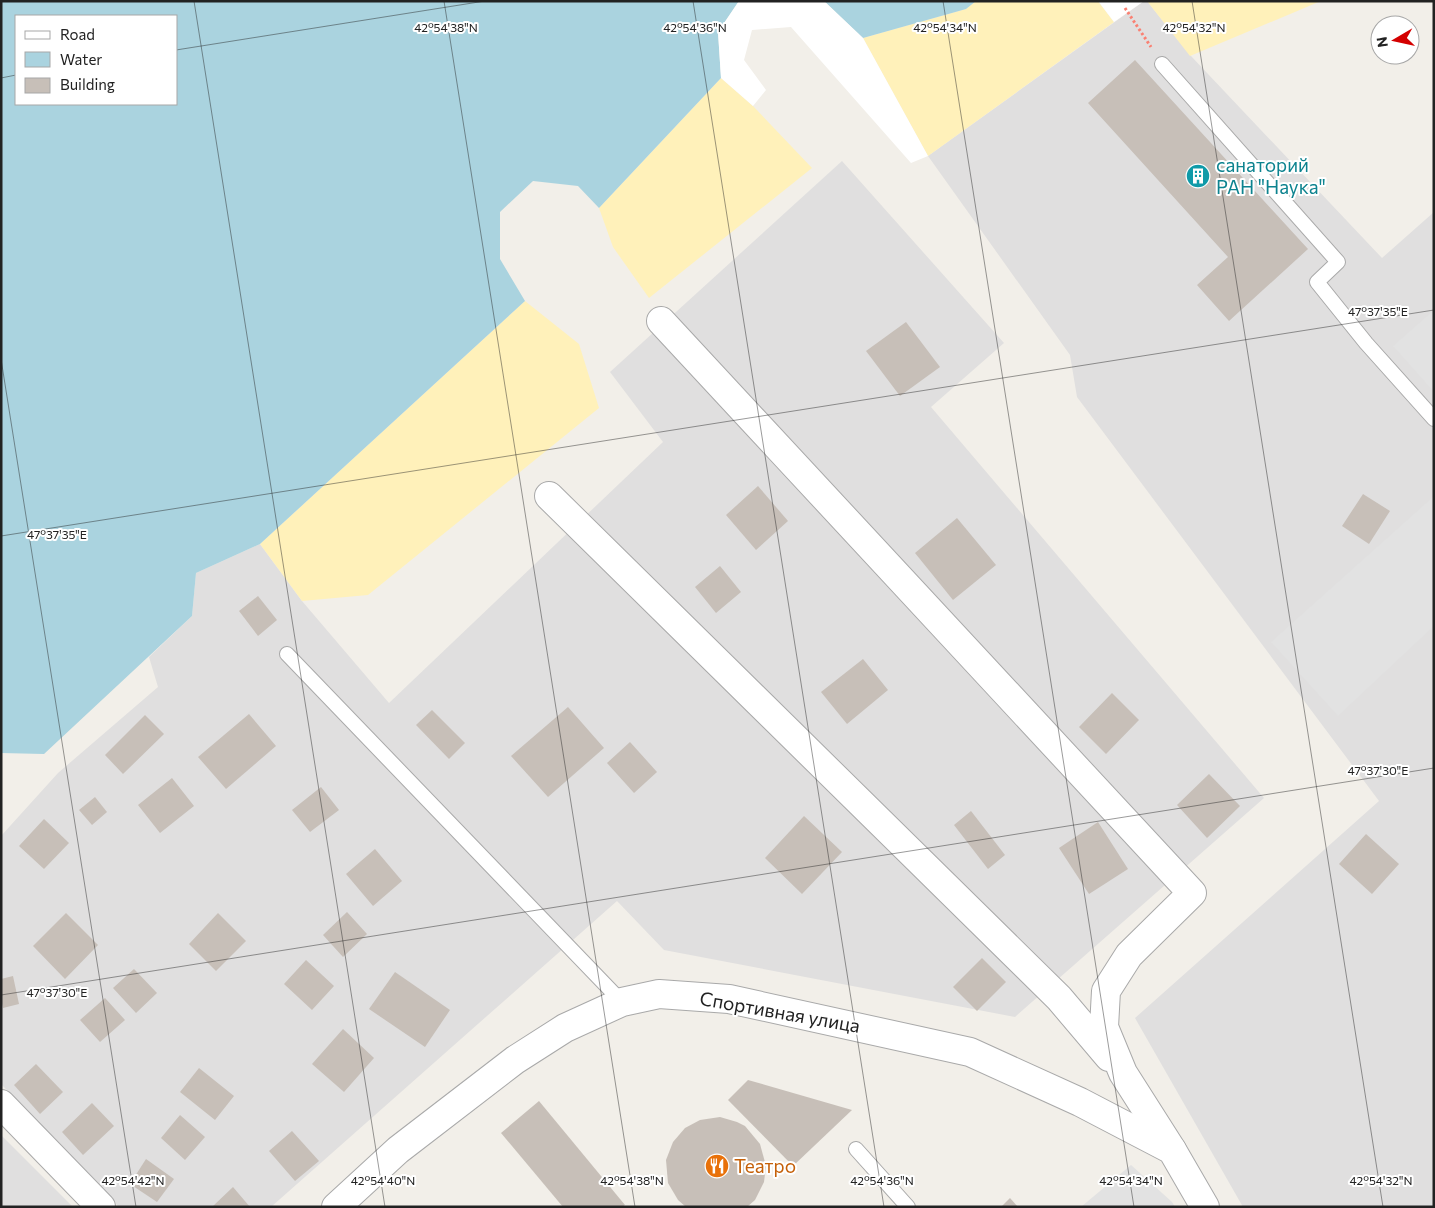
<svg xmlns="http://www.w3.org/2000/svg" width="1435" height="1208" viewBox="0 0 1435 1208" font-family="Commissioner,sans-serif">
	<style>
		.residential { fill: #e0dfdf }
		.sand { fill: #fff1ba }
		.parking { fill: #e2e2e2 }
		.water { fill: #aad3df; fill-rule: evenodd }
		.pier { fill: #fff }
		.building { fill: #c7bfb8 }
		.lines { fill: none; stroke-linecap: round; stroke-linejoin: round }
		.service-casing { stroke: #a9a9a9; stroke-width: 16 }
		.minor-casing { stroke: #a9a9a9; stroke-width: 30 }
		.path { stroke: #fa8072; stroke-width: 3; stroke-dasharray: 2.5 2.5; stroke-linecap: butt }
		.service { stroke: #fff; stroke-width: 14 }
		.minor { stroke: #fff; stroke-width: 28 }
		.ticks { fill: none; stroke: #222; stroke-width: 1; stroke-opacity: 0.45 }
		.labels { text-anchor: middle; stroke-width: 4; stroke-linejoin: round; paint-order: stroke }
		.culture-label { font-size: 19px; fill: #0d838f; stroke: #fff; text-anchor: start }
		.street-label { font-size: 19px; fill: #222; stroke: #fff }
		.food-label { font-size: 19px; fill: #c56008; stroke: #fff; text-anchor: start }
		.ticks-label { font-size: 12px; text-anchor: middle; fill: #222; stroke: #fff; stroke-width: 4; stroke-linejoin: round; paint-order: stroke }
	</style>
	<rect width="100%" height="100%" fill="#f2efe9"/>
	<!-- residential -->
	<g class="residential">
		<path d="M1144,1H1147L1191,56L1382,258L1434,212V1207H1243L1135,1018L1379,801L1077,397L1070,355L928,156Z"/>
		<path d="M842,161L1004,343L931,407L1264,798L1015,1017L664,950L617,901L271,1207H119L1,1084V836L58,773L158,687L149,657L192,616L196,573L260,544L302,601L389,703L663,442L610,372Z"/>
		<path d="M1,1135L73,1207H1Z"/>
	</g>
	<!-- sand -->
	<g class="sand">
		<path d="M976,1H1098L1114,22L928,156L863,38L966,9Z"/>
		<path d="M1147,1H1321L1190,56Z"/>
		<path d="M721,78L753,106L812,168L649,298L613,247L599,208Z"/>
		<path d="M525,301L579,344L599,408L368,595L302,601L260,544Z"/>
	</g>
	<!-- parking -->
	<g class="parking">
		<path d="M1434,310V392L1393,346Z"/>
		<path d="M1434,496V626L1338,716L1271,642Z"/>
		<path d="M1131,1165L1172,1202L1175,1207H1081Z"/>
	</g>
	<!-- water -->
	<g class="water">
		<path d="M1,1H739L718,32L721,78L599,208L578,186L533,181L500,212V259L525,301L260,544L196,573L192,616L44,754L1,753ZM16,16H176V104H16Z"/>
		<path d="M824,1H976L966,9L863,38Z"/>
	</g>
	<!-- pier -->
	<g class="pier">
		<path d="M739,1H824L863,38L928,156L911,163L791,27L752,30L744,60L766,90L753,106L721,78L718,32Z"/>
		<path d="M1098,1H1144L1114,22Z"/>
	</g>
	<!-- building -->
	<g class="building">
		<path d="M1135,60L1308,249L1229,321L1197,285L1228,257L1088,103Z"/>
		<path d="M906,322L940,367L900,396L866,351Z"/>
		<path d="M758,486L788,521L756,550L726,515Z"/>
		<path d="M1363,494L1390,511L1369,544L1342,526Z"/>
		<path d="M957,518L996,565L953,600L915,553Z"/>
		<path d="M720,566L741,592L716,613L695,587Z"/>
		<path d="M258,596L277,620L258,636L239,611Z"/>
		<path d="M863,659L888,690L847,724L821,692Z"/>
		<path d="M1112,693L1139,720L1106,754L1079,727Z"/>
		<path d="M568,707L604,748L548,797L511,756Z"/>
		<path d="M432,710L465,743L449,759L416,725Z"/>
		<path d="M249,714L276,746L226,789L198,757Z"/>
		<path d="M145,715L164,734L123,774L105,755Z"/>
		<path d="M630,742L657,772L634,793L607,763Z"/>
		<path d="M1209,774L1240,806L1207,838L1177,805Z"/>
		<path d="M172,778L194,806L160,833L138,805Z"/>
		<path d="M321,787L339,810L310,832L292,810Z"/>
		<path d="M95,797L107,812L92,825L79,810Z"/>
		<path d="M971,811L1005,855L988,869L954,825Z"/>
		<path d="M804,816L842,852L802,894L765,858Z"/>
		<path d="M44,819L69,843L44,869L19,846Z"/>
		<path d="M1098,822L1128,869L1089,894L1059,848Z"/>
		<path d="M1366,834L1399,864L1372,894L1339,864Z"/>
		<path d="M375,849L402,881L373,906L346,874Z"/>
		<path d="M347,912L367,934L343,957L323,935Z"/>
		<path d="M66,913L98,945L65,979L33,946Z"/>
		<path d="M218,913L246,941L216,971L189,944Z"/>
		<path d="M982,958L1006,982L977,1011L953,987Z"/>
		<path d="M306,960L334,986L312,1010L284,984Z"/>
		<path d="M134,969L157,993L136,1013L113,988Z"/>
		<path d="M395,972L450,1010L425,1047L369,1009Z"/>
		<path d="M13,976L19,1004L3,1008L1,999V979Z"/>
		<path d="M105,998L125,1020L100,1042L80,1020Z"/>
		<path d="M343,1029L374,1058L344,1092L312,1064Z"/>
		<path d="M36,1064L63,1092L40,1114L14,1085Z"/>
		<path d="M199,1068L234,1096L215,1120L180,1092Z"/>
		<path d="M748,1080L852,1110L793,1166L728,1100Z"/>
		<path d="M539,1101L625,1205L622,1207H563L501,1133Z"/>
		<path d="M92,1103L114,1126L83,1155L62,1132Z"/>
		<path d="M180,1115L205,1137L185,1160L161,1138Z"/>
		<path d="M720,1117L737,1122L745,1126L760,1144L766,1166L764,1182L755,1200L747,1207H686L678,1200L668,1183L666,1160L673,1142L685,1128L700,1120Z"/>
		<path d="M292,1131L319,1161L295,1181L269,1151Z"/>
		<path d="M146,1159L174,1179L157,1202L130,1184Z"/>
		<path d="M233,1187L250,1207H212Z"/>
		<path d="M1010,1198L1018,1207H1001Z"/>
	</g>
	<g class="lines">
		<!-- service casing -->
		<g class="service-casing">
			<g id="service">
				<path d="M1162,64L1338,262L1317,282L1366,343L1434,419"/>
				<path d="M287,654L622,1002"/>
				<path d="M856,1149L908,1207"/>
			</g>
		</g>
		<!-- minor casing -->
		<g class="minor-casing">
			<g id="minor">
				<path d="M661,321L1192,893L1129,955L1106,991L1104,1027L1123,1073L1172,1150"/>
				<path d="M549,496L1059,998L1109,1057"/>
				<path d="M1,1104L101,1207"/>
				<path d="M336,1207L398,1150L515,1060L565,1028L622,1002L659,994L729,999L970,1052L1080,1102L1172,1150L1205,1207"/>
			</g>
		</g>
		<!-- path -->
		<path class="path" d="M1125,8L1151,47"/>
		<!-- service -->
		<use href="#service" class="service"/>
		<!-- minor -->
		<use href="#minor" class="minor"/>
	</g>
	<!-- ticks -->
	<path class="ticks" d="M194,1L385,1207M444,1L635,1207M693,1L884,1207M943,1L1134,1207M1192,1L1383,1207M176,50L485,1M1,78L16,75M1,359L136,1207M1,536L1434,310M1,995L1434,768"/>
	<!-- icons -->
	<defs>
		<g id="building-disc" transform="scale(1.25)"><circle r="9.5" fill="#0f9aa8" stroke="#fff"/><path d="M-4-6H4V6H1V3H-1V6H-4ZM-2.5-4.3h1.7v1.8h-1.7ZM.8-4.3h1.7v1.8H.8ZM-2.5-1h1.7V.8h-1.7ZM.8-1h1.7V.8H.8Z" fill="#fff"/></g>
		<g id="restaurant-disc" transform="scale(1.25)"><circle r="9.5" fill="#e8710a" stroke="#fff"/><path d="M-5-6h1v4h1v-4h1v4h1v-4h1v5L-1.5 .5V6h-2V.5L-5-1ZM5-6V6H3V1.5H1.5Q1.5-4 5-6Z" fill="#fff"/></g>
	</defs>
	<g fill-rule="evenodd">
		<use href="#building-disc" x="1198" y="176"/>
		<use href="#restaurant-disc" x="717" y="1166"/>
	</g>
	<g class="labels">
		<!-- culture labels -->
		<g class="culture-label">
			<text x="1216" y="172">санаторий<tspan x="1216" dy="22">РАН "Наука"</tspan></text>
		</g>
		<!-- street labels -->
		<g class="street-label">
			<text transform="translate(780 1012) rotate(10)" y="7">Спортивная улица</text>
		</g>
		<!-- food labels -->
		<g class="food-label">
			<text x="734" y="1173">Театро</text>
		</g>
	</g>
	<g class="ticks-label">
		<text x="446" y="32">42°54'38"N</text>
		<text x="695" y="32">42°54'36"N</text>
		<text x="945" y="32">42°54'34"N</text>
		<text x="1194" y="32">42°54'32"N</text>
		<text x="1378" y="316">47°37'35"E</text>
		<text x="57" y="539">47°37'35"E</text>
		<text x="1378" y="775">47°37'30"E</text>
		<text x="57" y="997">47°37'30"E</text>
		<text x="133" y="1185">42°54'42"N</text>
		<text x="383" y="1185">42°54'40"N</text>
		<text x="632" y="1185">42°54'38"N</text>
		<text x="882" y="1185">42°54'36"N</text>
		<text x="1131" y="1185">42°54'34"N</text>
		<text x="1381" y="1185">42°54'32"N</text>
	</g>
	<!-- border -->
	<rect width="1435" height="1208" fill="none" stroke="#222222" stroke-width="5"/>
	<!-- legend -->
	<rect x="15" y="15" width="162" height="90" fill="#ffffff" stroke="#a7a7a7"/>
	<rect x="25" y="31" width="25" height="8" fill="#ffffff" stroke="#a7a7a7"/>
	<text x="60" y="40" font-size="15" fill="#222222">Road</text>
	<rect x="25" y="52" width="25" height="15" fill="#aad3df" stroke="#a7a7a7"/>
	<text x="60" y="65" font-size="15" fill="#222222">Water</text>
	<rect x="25" y="78" width="25" height="15" fill="#c7bfb8" stroke="#a7a7a7"/>
	<text x="60" y="90" font-size="15" fill="#222222">Building</text>
	<!-- north arrow -->
	<g transform="translate(1395 40) rotate(261)"><circle r="24" fill="#ffffff" stroke="#a7a7a7"/>
	<path d="M0-4L9 19L0 12L-9 19Z" fill="#d40000"/>
	<text y="-8" font-size="14" font-weight="bold" text-anchor="middle" fill="#222222">N</text>
	</g>
</svg>
